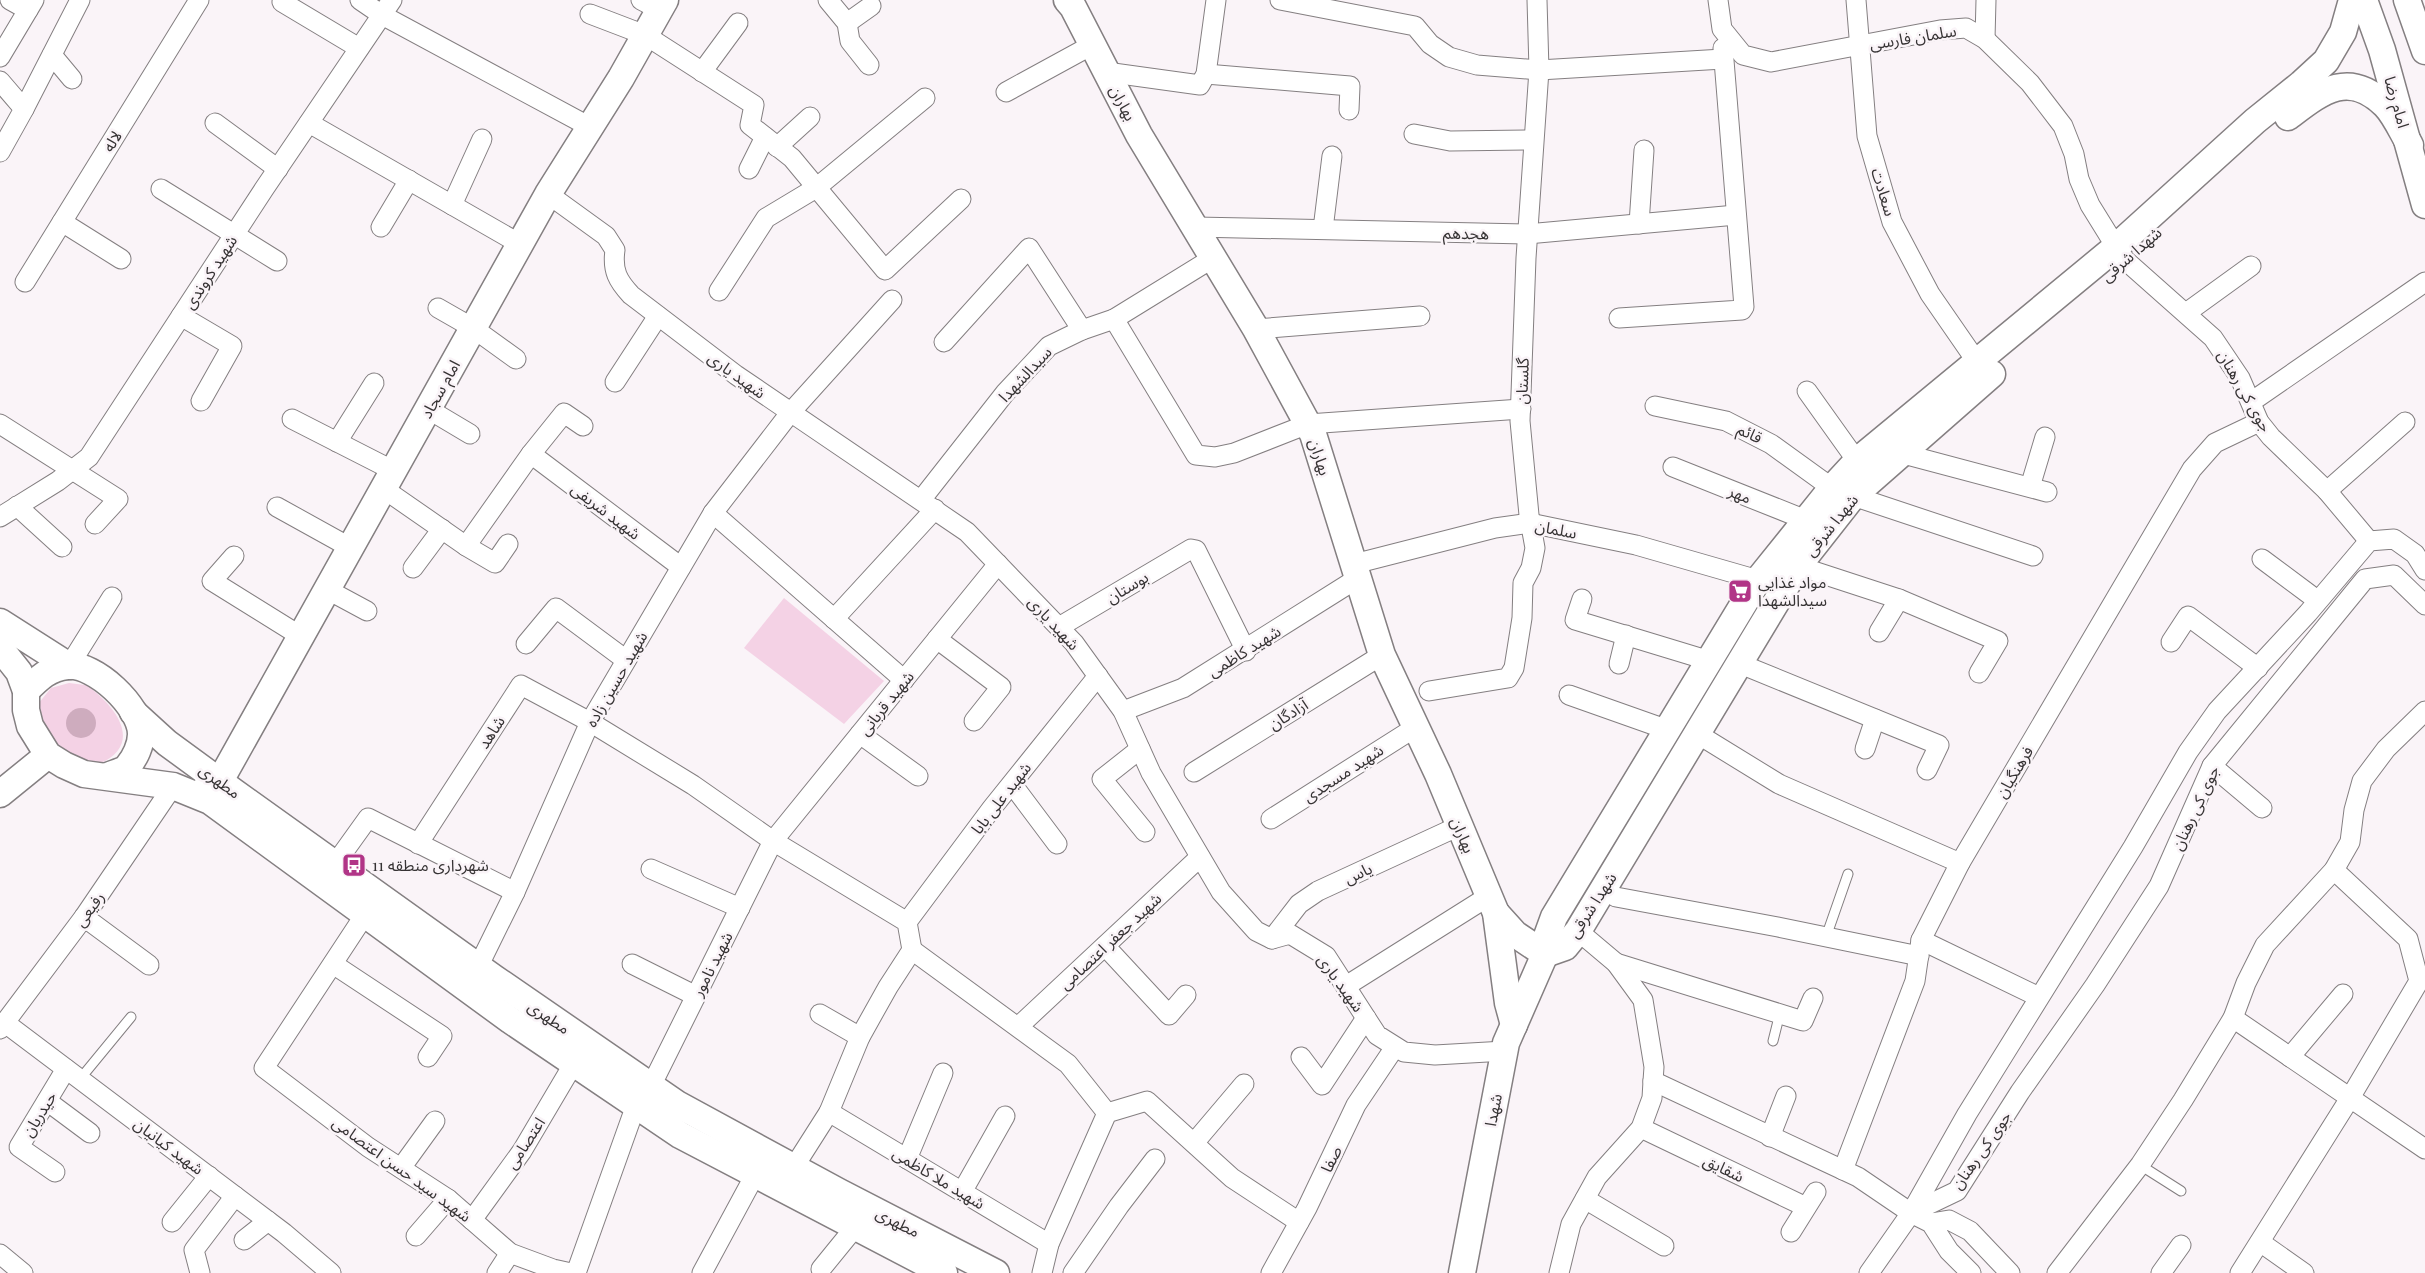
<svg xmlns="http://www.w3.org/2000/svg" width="2425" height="1273" viewBox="0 0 2425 1273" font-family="'Playfair Display','Noto Sans Arabic',serif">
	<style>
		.green { fill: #f4d2e5 }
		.water { fill: #ceacbe }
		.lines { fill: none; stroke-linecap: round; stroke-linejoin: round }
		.lane-casing { stroke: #847f81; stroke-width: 11 }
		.street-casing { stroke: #847f81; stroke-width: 21 }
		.secondary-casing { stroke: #847f81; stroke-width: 29 }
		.lane { stroke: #fff; stroke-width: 9 }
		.street { stroke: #fff; stroke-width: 19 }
		.secondary { stroke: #fff; stroke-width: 26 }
		.labels { text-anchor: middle; stroke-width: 5; stroke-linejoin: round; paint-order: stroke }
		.street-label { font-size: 16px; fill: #363334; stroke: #faf4f8 }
		.poi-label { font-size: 16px; fill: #363334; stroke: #faf4f8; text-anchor: start }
	</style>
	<rect width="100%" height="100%" fill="#faf4f8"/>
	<!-- green -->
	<g class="green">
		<path d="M784,598L884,681L844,724L744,648Z"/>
		<path d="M69,683C74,684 80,684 85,685C92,688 100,696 106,702C129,727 131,751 97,765L62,752L38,720V704L51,688Z"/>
	</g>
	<!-- water -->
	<circle class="water" cx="81" cy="723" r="15"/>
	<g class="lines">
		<!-- lane casing -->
		<g class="lane-casing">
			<g id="lane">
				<path d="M1826,937L1848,874"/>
				<path d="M1773,1041L1780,1013"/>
				<path d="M80,1079L131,1017"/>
				<path d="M2140,1165L2181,1191"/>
			</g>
		</g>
		<!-- street casing -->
		<g class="street-casing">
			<g id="street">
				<path d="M10,0L28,10"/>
				<path d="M360,0L382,15L590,127"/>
				<path d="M641,0L660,10"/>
				<path d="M828,0L847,23L850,41L869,65"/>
				<path d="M1280,0L1415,26L1430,44L1449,57L1477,65L1539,70L1723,59"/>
				<path d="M1718,0L1722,29L1743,55L1771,62L1940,30L1966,28L1985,39L2030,83L2063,126L2074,154L2079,179L2090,205L2116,247L2125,260L2213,338L2240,378L2259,422L2271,437L2327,491L2369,541"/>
				<path d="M1856,0L1867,136L1892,222L1930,294L1977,362"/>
				<path d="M282,2L359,48"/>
				<path d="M590,14L645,35L754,105L750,125L792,158L885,270L961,199"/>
				<path d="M847,23L871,6"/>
				<path d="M1985,39L1986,0"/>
				<path d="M52,55L72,79"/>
				<path d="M0,57L34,0"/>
				<path d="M702,72L738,23"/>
				<path d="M1106,72L1200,85L1206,74L1216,0"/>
				<path d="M1206,74L1350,86L1349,110"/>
				<path d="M0,81L24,109L0,152"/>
				<path d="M1006,92L1092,45"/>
				<path d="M24,109L80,0"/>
				<path d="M215,123L278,169"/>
				<path d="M309,123L520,244"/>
				<path d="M1414,134L1450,141L1532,140"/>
				<path d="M777,147L810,117"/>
				<path d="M749,169L765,137"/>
				<path d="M161,189L277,261"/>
				<path d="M548,194L606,236L615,250C612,271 618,281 631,295L736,375L967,532L1074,643L1123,711L1151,773L1221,892L1256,931L1272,939L1290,934L1326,956L1377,1035L1404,1052L1435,1055L1505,1051"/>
				<path d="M452,205L482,139"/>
				<path d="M62,222L121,259"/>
				<path d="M1639,224L1644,150"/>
				<path d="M381,227L409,180"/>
				<path d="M1195,227L1527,234L1736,215"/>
				<path d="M1323,229L1332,156"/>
				<path d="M25,282L199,0"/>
				<path d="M719,291L766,218L816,188L925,98"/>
				<path d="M438,308L473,328L516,359"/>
				<path d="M2186,313L2251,266"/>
				<path d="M181,316L232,346L201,401"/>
				<path d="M1619,318L1742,310L1744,307L1723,48"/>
				<path d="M1114,319L1196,455L1215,457L1234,453L1308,424L1521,409"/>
				<path d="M1256,329L1420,316"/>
				<path d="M944,342L1029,248L1082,330"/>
				<path d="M615,382L658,316"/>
				<path d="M1807,391L1857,461"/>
				<path d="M2251,402L2425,282"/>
				<path d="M1655,406L1726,421L1771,444L1832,488"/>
				<path d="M428,409L470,434"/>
				<path d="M292,419L394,471"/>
				<path d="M0,424L118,499L95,524"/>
				<path d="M337,442L374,383"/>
				<path d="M1900,453L2047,492"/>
				<path d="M531,454L681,567"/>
				<path d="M1673,467L1806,520"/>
				<path d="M2030,487L2045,437"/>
				<path d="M384,489L466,546L495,563L508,544"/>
				<path d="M2327,491L2405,422"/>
				<path d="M1853,496L2033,556"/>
				<path d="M921,500L1005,393L1049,346L1082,330L1114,319L1213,258"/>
				<path d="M17,506L62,547"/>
				<path d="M277,507L351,548"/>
				<path d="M713,513L904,680"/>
				<path d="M0,517L58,481L89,457L264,189L392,0"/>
				<path d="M466,546L531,454L564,413L583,426"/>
				<path d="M234,556L212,581L302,637"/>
				<path d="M2262,559L2317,600"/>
				<path d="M1354,564L1495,528L1530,523L1636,545L1758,580"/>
				<path d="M1798,566L1899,599L1998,641L1979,673"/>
				<path d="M413,568L442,529"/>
				<path d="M328,590L367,611"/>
				<path d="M1582,599L1575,620L1710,661"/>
				<path d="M834,619L935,509"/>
				<path d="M1059,627L1191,549L1196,550L1246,651"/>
				<path d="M1879,632L1899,599"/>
				<path d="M937,639L1001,687L974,721"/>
				<path d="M2171,642L2188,616L2258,668"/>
				<path d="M526,644L556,608L626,660"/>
				<path d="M1738,663L1939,745L1927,770"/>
				<path d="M1619,664L1626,635"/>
				<path d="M69,666L112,597"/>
				<path d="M1429,691L1508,678L1514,668L1522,618L1523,583L1531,568L1535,548L1529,515L1520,421L1526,258L1539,70L1537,0"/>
				<path d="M1569,695L1668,730"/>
				<path d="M1123,711L1183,688L1358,578"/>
				<path d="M1696,733L1779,784L1960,863"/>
				<path d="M860,734L918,776"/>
				<path d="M1140,749L1102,779L1145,832"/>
				<path d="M1865,749L1875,719"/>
				<path d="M2212,766L2262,808"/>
				<path d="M1194,772L1382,655"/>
				<path d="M1012,784L1057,844"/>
				<path d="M1271,819L1416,727"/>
				<path d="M418,844L521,685L590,722L693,785L773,841L907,922L912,950L888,987L860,1037L829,1112L794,1167"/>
				<path d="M335,864L368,818L515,892"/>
				<path d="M651,869L740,908"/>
				<path d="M1604,890L1616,897L1778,927L1919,956"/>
				<path d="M366,913L264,1068L368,1147L448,1199L510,1253L553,1269L571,1273"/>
				<path d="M84,917L149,965"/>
				<path d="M907,922L992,808L1098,676"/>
				<path d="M1272,939L1299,904L1318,891L1459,826"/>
				<path d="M1921,940L2039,997"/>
				<path d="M1105,946L1169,1015L1186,995"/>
				<path d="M912,950L1068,1064L1107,1113"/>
				<path d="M1616,963L1803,1021L1813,998"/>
				<path d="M333,964L442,1036L428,1057"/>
				<path d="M632,964L696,996"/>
				<path d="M478,967L515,892L590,722L713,513L790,413L892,300"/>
				<path d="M1346,986L1489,896"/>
				<path d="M820,1014L860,1037"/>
				<path d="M2233,1018L2425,1149"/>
				<path d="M4,1022L284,1233L331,1273"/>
				<path d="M1019,1026L1200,857"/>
				<path d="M0,1029L84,917L173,786"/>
				<path d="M1301,1057L1322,1085L1366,1018"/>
				<path d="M2290,1057L2343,994"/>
				<path d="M1653,1081L1858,1177L1911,1213L1931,1223L1949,1251L1971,1273"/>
				<path d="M651,1086L773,841L998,564"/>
				<path d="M47,1101L90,1133"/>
				<path d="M829,1112L1049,1244"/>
				<path d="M1641,1128L1806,1207"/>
				<path d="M1770,1137L1786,1096"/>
				<path d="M1194,1143L1244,1084"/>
				<path d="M907,1159L943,1073"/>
				<path d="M401,1168L435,1121"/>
				<path d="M1843,1170L1915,981L1921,940L1960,863L2192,469L2215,443L2259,422"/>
				<path d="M55,1172L19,1147L66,1069"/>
				<path d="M962,1192L1005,1116"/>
				<path d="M1585,1199L1664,1246"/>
				<path d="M1911,1213L1957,1191L2020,1092L2095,985L2159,886L2212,766L2365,579L2394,575L2425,605"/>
				<path d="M472,1220L522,1151L574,1063"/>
				<path d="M172,1222L209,1176"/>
				<path d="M1931,1223L1949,1220L1970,1231L2010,1273"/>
				<path d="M1791,1232L1816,1192"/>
				<path d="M416,1236L448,1199"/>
				<path d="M244,1240L268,1221"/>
				<path d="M2260,1242L2304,1273"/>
				<path d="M0,1254L23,1273"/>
				<path d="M821,1269L856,1226"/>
				<path d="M200,1273L194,1250L235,1196"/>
				<path d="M497,1273L510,1253"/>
				<path d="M576,1273L636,1105"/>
				<path d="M702,1273L756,1173"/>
				<path d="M1042,1273L1049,1244L1107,1113L1147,1101L1232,1178L1299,1222"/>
				<path d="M1073,1273L1119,1206L1155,1159"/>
				<path d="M1271,1273L1307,1208L1356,1105L1395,1047"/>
				<path d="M1559,1273L1571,1224L1597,1177L1641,1128L1652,1098L1653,1081L1654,1067L1643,1000L1616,963L1578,931"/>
				<path d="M1869,1273L1911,1213L1967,1114L2133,847L2188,752L2217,711L2308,613L2369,541L2394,539L2415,554L2425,570"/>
				<path d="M2057,1273L2140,1165L2183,1100L2233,1018L2246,983L2265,945L2334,870L2350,842L2354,810L2362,781L2386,749L2425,711"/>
				<path d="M2161,1273L2181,1245"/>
				<path d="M2240,1273L2350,1098L2419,981L2408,939L2334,870"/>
			</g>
		</g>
		<!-- secondary casing -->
		<g class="secondary-casing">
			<g id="secondary">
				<path d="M1067,0L1073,7L1139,135L1256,329L1313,434L1382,655L1438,774L1496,913L1508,1003L1514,1025"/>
				<path d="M2364,0L2382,50L2425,205"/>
				<path d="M2407,0L2425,51"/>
				<path d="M2288,117C2321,92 2348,69 2385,105C2395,115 2402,132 2410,145"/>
				<path d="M0,622L69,666"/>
				<path d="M0,648L19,672L26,691V710L30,726L48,755L64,765L84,774L173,786L210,801L510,1020L680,1135L944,1273"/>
				<path d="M26,691C39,678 49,668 67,666C95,663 141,707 141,734C141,745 135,758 128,766C124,771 114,773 108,776"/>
				<path d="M133,712L167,743L234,792L494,978L677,1104L839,1192L996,1273"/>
				<path d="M206,788L209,782L220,781L548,194L621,78L665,0"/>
				<path d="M0,794L48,755"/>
				<path d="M1496,913L1515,934L1545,954"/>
				<path d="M1545,954L1565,947L1578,931L1798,566L1853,496L1992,374"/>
				<path d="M1462,1273L1506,1043L1545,954L1546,939L1554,917L1758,580L1832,488L1857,461L2116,247L2255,121L2301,84L2326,61L2343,32L2352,0"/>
			</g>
		</g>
		<!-- lane -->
		<use href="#lane" class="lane"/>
		<!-- street -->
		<use href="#street" class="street"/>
		<!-- secondary -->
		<use href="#secondary" class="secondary"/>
	</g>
	<!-- icons -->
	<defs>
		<g id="supermarket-square" transform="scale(1.25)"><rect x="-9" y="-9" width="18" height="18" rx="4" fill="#b13587" stroke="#faf4f8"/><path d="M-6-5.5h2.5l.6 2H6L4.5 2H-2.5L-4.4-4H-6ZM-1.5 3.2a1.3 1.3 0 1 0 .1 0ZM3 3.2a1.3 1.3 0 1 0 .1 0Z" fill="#fff"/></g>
		<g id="bus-square" transform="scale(1.25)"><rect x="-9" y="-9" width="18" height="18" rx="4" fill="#b13587" stroke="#faf4f8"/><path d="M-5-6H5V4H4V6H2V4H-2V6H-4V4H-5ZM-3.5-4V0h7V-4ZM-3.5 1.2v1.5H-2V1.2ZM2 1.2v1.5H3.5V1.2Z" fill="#fff"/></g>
	</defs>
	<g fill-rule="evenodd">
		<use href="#supermarket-square" x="1740" y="591"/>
		<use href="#bus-square" x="354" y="865"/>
	</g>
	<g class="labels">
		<!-- street labels -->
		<g class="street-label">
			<text transform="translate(1913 37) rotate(-9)" y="6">سلمان فارسی</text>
			<text transform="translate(2397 102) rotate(74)" y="6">امام رضا</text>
			<text transform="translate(1123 103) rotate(62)" y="6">بهاران</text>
			<text transform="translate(112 141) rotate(-58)" y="6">لاله</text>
			<text transform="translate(1884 192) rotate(73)" y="6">سعادت</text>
			<text transform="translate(1466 233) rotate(1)" y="6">هجدهم</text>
			<text transform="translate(2131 254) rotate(-41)" y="6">شهدا شرقی</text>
			<text transform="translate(210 272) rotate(-57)" y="6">شهید کروندی</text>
			<text transform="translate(1025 374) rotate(-47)" y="6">سیدالشهدا</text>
			<text transform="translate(737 375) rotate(36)" y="6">شهید یاری</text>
			<text transform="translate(1522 381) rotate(-88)" y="6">گلستان</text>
			<text transform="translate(440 389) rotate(-61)" y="6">امام سجاد</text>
			<text transform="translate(2245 391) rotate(60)" y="6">جوی کی رهنان</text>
			<text transform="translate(1750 433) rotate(26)" y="6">قائم</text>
			<text transform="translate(1320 457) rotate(72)" y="6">بهاران</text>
			<text transform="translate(1740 494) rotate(22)" y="6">مهر</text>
			<text transform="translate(606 511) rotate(37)" y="6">شهید شریفی</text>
			<text transform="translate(1831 525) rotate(-51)" y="6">شهدا شرقی</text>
			<text transform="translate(1556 529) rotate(11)" y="6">سلمان</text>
			<text transform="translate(1127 587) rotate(-31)" y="6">بوستان</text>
			<text transform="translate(1054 623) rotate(47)" y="6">شهید یاری</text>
			<text transform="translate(1244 651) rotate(-32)" y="6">شهید کاظمی</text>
			<text transform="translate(616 679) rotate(-60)" y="6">شهید حسین زاده</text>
			<text transform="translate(886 703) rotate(-51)" y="6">شهید قربانی</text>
			<text transform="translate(1288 714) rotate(-32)" y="6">آزادگان</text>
			<text transform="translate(491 732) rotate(-57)" y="6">شاهد</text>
			<text transform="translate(2014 772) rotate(-59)" y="6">فرهنگیان</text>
			<text transform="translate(1343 773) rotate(-33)" y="6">شهید مسجدی</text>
			<text transform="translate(220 781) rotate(36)" y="6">مطهری</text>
			<text transform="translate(1001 798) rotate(-52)" y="6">شهید علی بابا</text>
			<text transform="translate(2195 808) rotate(-65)" y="6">جوی کی رهنان</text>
			<text transform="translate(1463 835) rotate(67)" y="6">بهاران</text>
			<text transform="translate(1358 873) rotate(-25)" y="6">یاس</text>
			<text transform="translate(1592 905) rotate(-57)" y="6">شهدا شرقی</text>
			<text transform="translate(89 909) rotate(-54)" y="6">رفیعی</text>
			<text transform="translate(1110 941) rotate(-43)" y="6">شهید جعفر اعتصامی</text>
			<text transform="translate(712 964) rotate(-63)" y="6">شهید نامور</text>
			<text transform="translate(1341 983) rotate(54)" y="6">شهید یاری</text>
			<text transform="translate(549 1017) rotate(34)" y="6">مطهری</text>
			<text transform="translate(1493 1110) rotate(-79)" y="6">شهدا</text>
			<text transform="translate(39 1114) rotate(-58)" y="6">حیدریان</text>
			<text transform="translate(525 1143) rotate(-57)" y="6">اعتصامی</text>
			<text transform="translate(169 1146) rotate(37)" y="6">شهید کیانیان</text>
			<text transform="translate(1981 1150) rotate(-55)" y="6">جوی کی رهنان</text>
			<text transform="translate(1331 1159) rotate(-64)" y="6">صفا</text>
			<text transform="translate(1724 1168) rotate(26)" y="6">شقایق</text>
			<text transform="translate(402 1169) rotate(36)" y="6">شهید سید حسن اعتصامی</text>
			<text transform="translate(939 1178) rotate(31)" y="6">شهید ملا کاظمی</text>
			<text transform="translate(898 1222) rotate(27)" y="6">مطهری</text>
		</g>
		<!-- poi labels -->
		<g class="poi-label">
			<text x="1758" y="588">مواد غذایی<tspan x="1758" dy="18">سیدالشهدا</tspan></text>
			<text x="372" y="871">شهرداری منطقه 11</text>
		</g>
	</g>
</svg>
